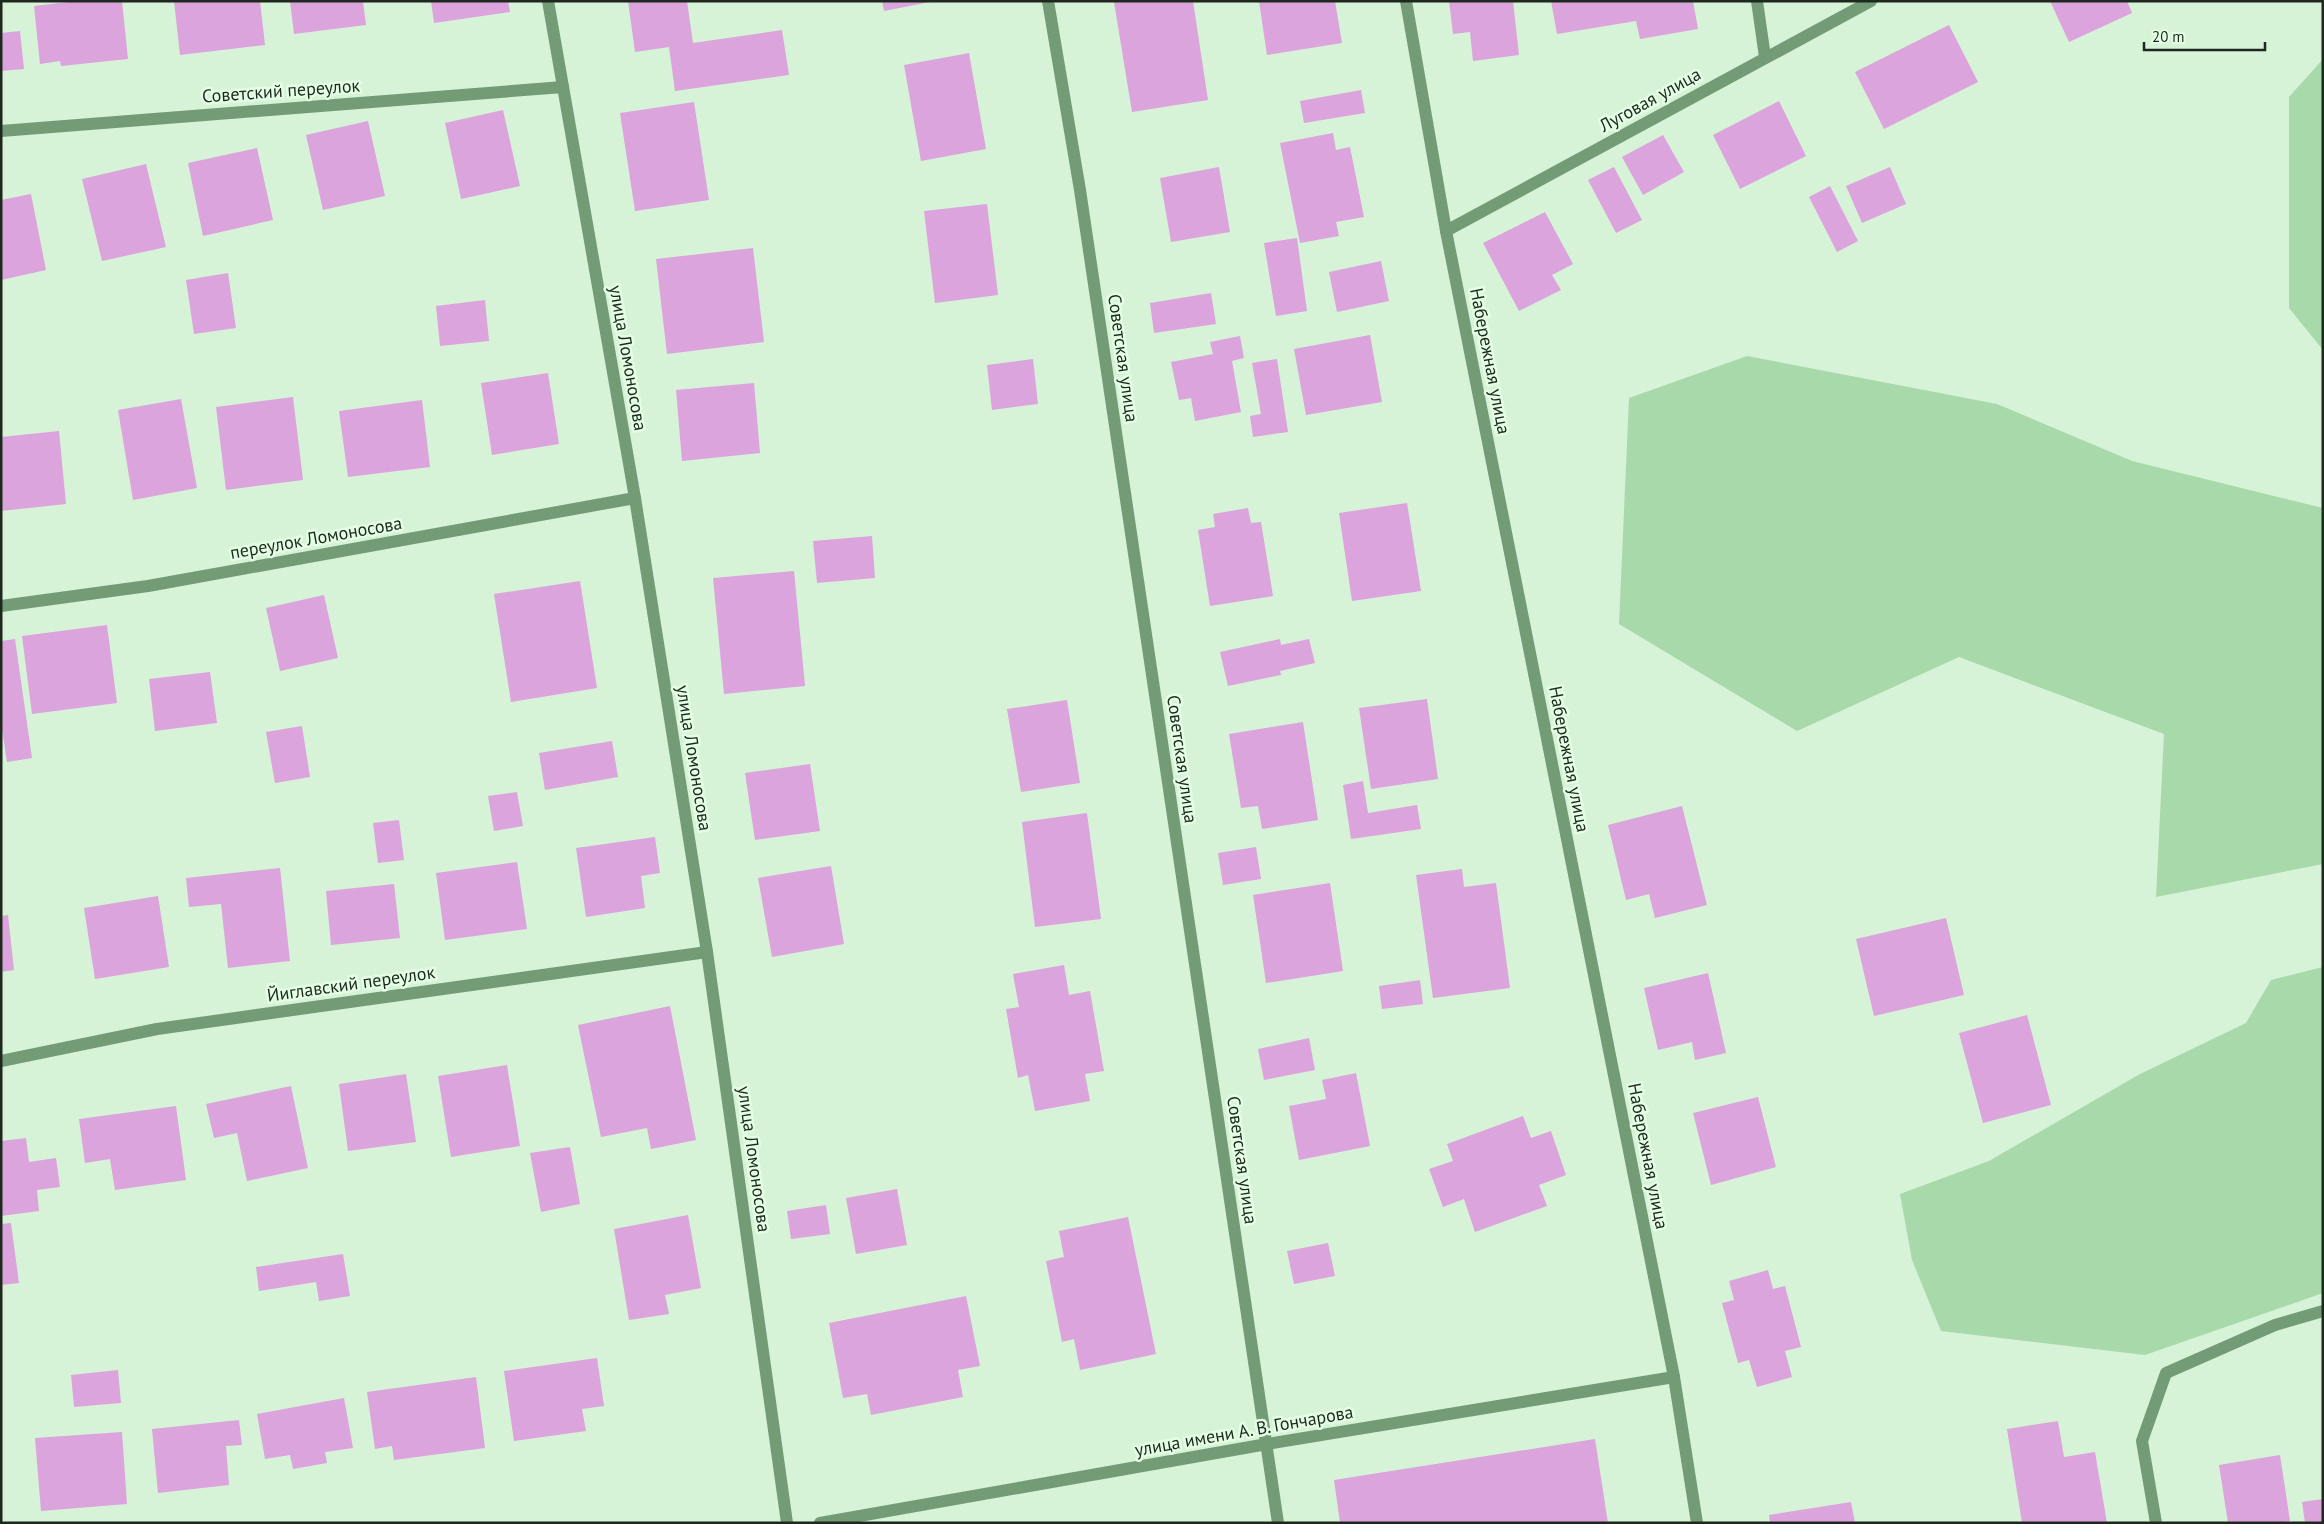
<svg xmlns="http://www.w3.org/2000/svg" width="2324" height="1524" viewBox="0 0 2324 1524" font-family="'PT Sans',sans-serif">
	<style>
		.green { fill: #a8d9aa }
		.building { fill: #dca4dc }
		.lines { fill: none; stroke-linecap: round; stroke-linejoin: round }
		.minor { stroke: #739b75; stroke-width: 12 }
		.labels { text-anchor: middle; stroke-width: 5; stroke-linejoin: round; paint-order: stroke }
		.street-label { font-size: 18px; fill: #1e281f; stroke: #e3ffe4 }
	</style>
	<rect width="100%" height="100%" fill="#d6f2d7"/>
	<!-- green -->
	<g class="green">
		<path d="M2323,59V350L2289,308V97Z"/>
		<path d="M1747,356L1997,404L2132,461L2323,508V864L2156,897L2164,734L1959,657L1797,731L1619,624L1629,398Z"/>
		<path d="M2323,967V1293L2145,1355L1941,1331L1912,1260L1900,1194L1989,1161L2140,1074L2246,1023L2271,980Z"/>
	</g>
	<!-- building -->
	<g class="building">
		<path d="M77,1H122L128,59L61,66L60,61L40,64L34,6Z"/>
		<path d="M174,1H260L265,45L180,55Z"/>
		<path d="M290,1H363L366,25L294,34Z"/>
		<path d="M431,1H508L510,12L434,23Z"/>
		<path d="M628,1H687L693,43L782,30L789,75L675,91L669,47L635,52Z"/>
		<path d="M882,1H930V2L884,11Z"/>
		<path d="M1122,1H1193L1208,100L1132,112L1114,2Z"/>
		<path d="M1259,1H1335L1342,43L1267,55Z"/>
		<path d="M1449,1H1513L1519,55L1473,61L1470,32L1453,34Z"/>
		<path d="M1551,1H1693L1698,29L1640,39L1636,21L1557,34Z"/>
		<path d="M2050,1H2127L2132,13L2069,42Z"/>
		<path d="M1949,25L1978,82L1884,129L1855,72Z"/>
		<path d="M20,31L24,69L1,71V33Z"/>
		<path d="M969,53L986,149L921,161L904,65Z"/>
		<path d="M1361,90L1365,113L1304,123L1300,101Z"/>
		<path d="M1779,101L1806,156L1740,189L1713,135Z"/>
		<path d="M694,102L709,200L635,211L620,113Z"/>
		<path d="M503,110L520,186L461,199L445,123Z"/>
		<path d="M368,121L385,196L323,210L306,135Z"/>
		<path d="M1333,133L1336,150L1350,147L1364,217L1336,222L1339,236L1300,243L1280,143Z"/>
		<path d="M1663,135L1684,172L1643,195L1622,157Z"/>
		<path d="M257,148L273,220L203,236L188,163Z"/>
		<path d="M146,164L166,247L102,261L82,179Z"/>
		<path d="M1219,167L1230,232L1171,242L1160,178Z"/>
		<path d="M1614,167L1642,220L1616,233L1588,180Z"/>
		<path d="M1890,167L1906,204L1862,223L1846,186Z"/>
		<path d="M1830,186L1858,241L1837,252L1809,197Z"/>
		<path d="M31,194L46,270L1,280V200Z"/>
		<path d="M987,204L998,295L935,303L924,211Z"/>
		<path d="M1545,212L1573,264L1552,275L1561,290L1519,311L1483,243Z"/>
		<path d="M1297,238L1307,311L1276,316L1264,243Z"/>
		<path d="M753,248L764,342L667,354L656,259Z"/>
		<path d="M1381,261L1389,301L1337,312L1329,272Z"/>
		<path d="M228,273L236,328L194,334L186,280Z"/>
		<path d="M1211,293L1216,324L1154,333L1150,303Z"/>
		<path d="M485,300L489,341L440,346L436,306Z"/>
		<path d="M1370,335L1382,402L1306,415L1294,349Z"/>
		<path d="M1240,336L1244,358L1232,361L1241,412L1195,421L1191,398L1179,400L1171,362L1213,354L1210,342Z"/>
		<path d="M1033,359L1038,404L992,410L987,365Z"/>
		<path d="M1277,359L1288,432L1253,437L1250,416L1261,414L1252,363Z"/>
		<path d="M548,373L559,444L492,455L481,383Z"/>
		<path d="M754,383L760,453L682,461L676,390Z"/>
		<path d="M293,397L303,480L226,490L216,407Z"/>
		<path d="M181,399L197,488L133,500L118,410Z"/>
		<path d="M422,400L430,467L348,477L339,411Z"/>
		<path d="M59,431L66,504L1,511V437Z"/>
		<path d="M1407,503L1421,591L1352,601L1339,513Z"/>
		<path d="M1248,508L1251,523L1261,522L1273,596L1210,606L1198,530L1215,527L1213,514Z"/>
		<path d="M872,536L875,578L817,583L813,541Z"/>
		<path d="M794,571L805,686L724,694L713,578Z"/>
		<path d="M580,581L597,688L511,702L494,594Z"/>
		<path d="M324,595L338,658L280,671L266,608Z"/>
		<path d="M107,625L117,703L32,714L22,636Z"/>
		<path d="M15,639L32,758L7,762L1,723V641Z"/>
		<path d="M1280,639L1281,645L1309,639L1315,663L1280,671L1281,675L1228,686L1220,652Z"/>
		<path d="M210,672L217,723L155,731L149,679Z"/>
		<path d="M1427,699L1438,779L1371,789L1359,708Z"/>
		<path d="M1067,700L1080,783L1021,792L1007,709Z"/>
		<path d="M1303,722L1318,820L1262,829L1258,806L1241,808L1229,734Z"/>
		<path d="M302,726L310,777L275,783L266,732Z"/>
		<path d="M612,741L618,777L545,790L539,753Z"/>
		<path d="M810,764L820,831L755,840L745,773Z"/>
		<path d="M1363,781L1368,813L1417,805L1421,829L1351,839L1343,785Z"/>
		<path d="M517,792L523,826L494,831L488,796Z"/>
		<path d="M1682,806L1707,905L1655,918L1649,894L1626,900L1608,825Z"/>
		<path d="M1087,813L1101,919L1035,927L1022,822Z"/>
		<path d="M399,820L404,860L378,863L373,823Z"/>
		<path d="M655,837L660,873L641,876L645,908L586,917L576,848Z"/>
		<path d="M1256,847L1261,879L1223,885L1218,853Z"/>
		<path d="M517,862L527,929L445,940L436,873Z"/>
		<path d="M831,866L844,944L772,957L758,878Z"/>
		<path d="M280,868L290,961L228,968L221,904L189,907L186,878Z"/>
		<path d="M1462,869L1464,887L1496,883L1510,988L1433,998L1416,875Z"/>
		<path d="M1330,883L1343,971L1266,983L1253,895Z"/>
		<path d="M394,884L400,938L331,945L326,891Z"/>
		<path d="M158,896L169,967L95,979L84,908Z"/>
		<path d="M8,915L14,970L1,972V916Z"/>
		<path d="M1946,918L1964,995L1874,1016L1856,939Z"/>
		<path d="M1064,965L1069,995L1090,991L1104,1071L1085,1074L1090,1101L1035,1111L1028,1075L1018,1078L1006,1009L1019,1007L1013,974Z"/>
		<path d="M1708,973L1726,1053L1695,1060L1692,1042L1658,1050L1644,988Z"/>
		<path d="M1420,980L1423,1004L1382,1009L1379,986Z"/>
		<path d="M670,1006L696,1140L651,1149L647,1128L601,1137L578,1025Z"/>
		<path d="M2027,1015L2051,1105L1983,1123L1959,1033Z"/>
		<path d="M1309,1038L1315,1070L1264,1080L1258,1049Z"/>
		<path d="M507,1065L520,1146L451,1157L438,1076Z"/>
		<path d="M1356,1073L1370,1146L1299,1160L1289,1106L1326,1099L1322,1080Z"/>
		<path d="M406,1074L416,1142L348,1151L339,1084Z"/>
		<path d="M291,1086L308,1168L247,1181L237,1133L214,1138L206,1104Z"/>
		<path d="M1758,1097L1776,1167L1711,1185L1693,1113Z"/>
		<path d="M176,1106L186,1180L115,1190L110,1159L85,1163L79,1119Z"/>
		<path d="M1523,1116L1531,1138L1551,1131L1566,1175L1539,1185L1547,1206L1475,1232L1464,1199L1443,1207L1429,1169L1453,1161L1447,1144Z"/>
		<path d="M26,1138L29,1162L56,1158L60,1187L37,1190L39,1211L1,1216V1141Z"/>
		<path d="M570,1147L580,1204L541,1212L530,1153Z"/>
		<path d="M897,1189L907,1245L856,1254L846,1198Z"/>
		<path d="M826,1205L830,1234L791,1239L787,1211Z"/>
		<path d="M688,1215L701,1288L665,1295L669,1314L629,1320L614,1229Z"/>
		<path d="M1128,1217L1156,1354L1080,1370L1074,1339L1062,1342L1046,1261L1064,1257L1059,1231Z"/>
		<path d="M11,1223L19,1283L1,1285V1224Z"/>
		<path d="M1328,1243L1335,1276L1294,1284L1287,1251Z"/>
		<path d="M343,1254L350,1296L319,1301L316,1282L259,1291L256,1267Z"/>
		<path d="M1768,1270L1773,1289L1785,1286L1801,1347L1785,1351L1792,1377L1757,1387L1749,1360L1738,1363L1722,1303L1734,1300L1729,1281Z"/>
		<path d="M966,1296L980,1366L958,1370L963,1397L871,1415L867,1394L843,1398L829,1323Z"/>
		<path d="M597,1358L604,1406L582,1409L586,1431L514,1441L504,1371Z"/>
		<path d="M118,1370L121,1403L74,1407L71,1375Z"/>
		<path d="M476,1377L485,1448L394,1460L392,1446L375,1449L367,1392Z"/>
		<path d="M344,1398L353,1448L325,1452L327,1463L293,1469L290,1455L265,1459L257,1414Z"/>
		<path d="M239,1420L242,1445L226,1446L229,1485L158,1493L152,1429Z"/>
		<path d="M2058,1421L2064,1457L2095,1452L2107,1523H2022L2007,1429Z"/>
		<path d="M122,1432L127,1504L41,1511L35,1438Z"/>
		<path d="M1595,1439L1608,1523H1340L1334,1480Z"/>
		<path d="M2280,1455L2290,1521L2276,1523H2228L2219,1465Z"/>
		<path d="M2323,1499V1523H2305L2302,1502Z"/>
		<path d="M1851,1502L1855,1523H1770L1769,1515Z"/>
	</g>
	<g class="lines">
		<!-- minor -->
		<g class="minor">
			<path d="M548,1L635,498L707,952L787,1523"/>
			<path d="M1048,1L1080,190L1278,1523"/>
			<path d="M1406,1L1446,231L1674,1377L1697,1523"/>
			<path d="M1757,1L1765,57"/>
			<path d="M1,131L563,87"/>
			<path d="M1446,231L1871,1"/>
			<path d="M1,606L148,586L635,498"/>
			<path d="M1,1061L157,1029L707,952"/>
			<path d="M820,1523L1267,1444L1674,1377"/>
			<path d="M2156,1523L2142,1441L2166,1373L2275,1325L2323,1311"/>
		</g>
	</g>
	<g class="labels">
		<!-- street labels -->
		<g class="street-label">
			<text transform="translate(281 91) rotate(-4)" y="6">Советский переулок</text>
			<text transform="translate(1650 100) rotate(-29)" y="6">Луговая улица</text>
			<text transform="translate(628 358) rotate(80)" y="6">улица Ломоносова</text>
			<text transform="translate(1123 358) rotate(82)" y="6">Советская улица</text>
			<text transform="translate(1490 361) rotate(79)" y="6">Набережная улица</text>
			<text transform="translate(316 538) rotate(-10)" y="6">переулок Ломоносова</text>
			<text transform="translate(694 758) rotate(81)" y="6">улица Ломоносова</text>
			<text transform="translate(1182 759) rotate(82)" y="6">Советская улица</text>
			<text transform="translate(1569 759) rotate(79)" y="6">Набережная улица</text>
			<text transform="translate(351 984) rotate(-8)" y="6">Йиглавский переулок</text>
			<text transform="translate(1648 1156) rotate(79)" y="6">Набережная улица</text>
			<text transform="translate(754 1159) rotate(82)" y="6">улица Ломоносова</text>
			<text transform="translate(1242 1160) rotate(82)" y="6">Советская улица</text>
			<text transform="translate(1244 1431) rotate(-10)" y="6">улица имени А. В. Гончарова</text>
		</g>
	</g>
	<!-- border -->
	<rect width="2324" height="1524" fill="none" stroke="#1e281f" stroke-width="5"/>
	<!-- scale -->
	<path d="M2144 42v8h121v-8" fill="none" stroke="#1e281f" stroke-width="2.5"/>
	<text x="2152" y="42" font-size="15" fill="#1e281f" stroke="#e3ffe4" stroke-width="4" paint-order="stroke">20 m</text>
</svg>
